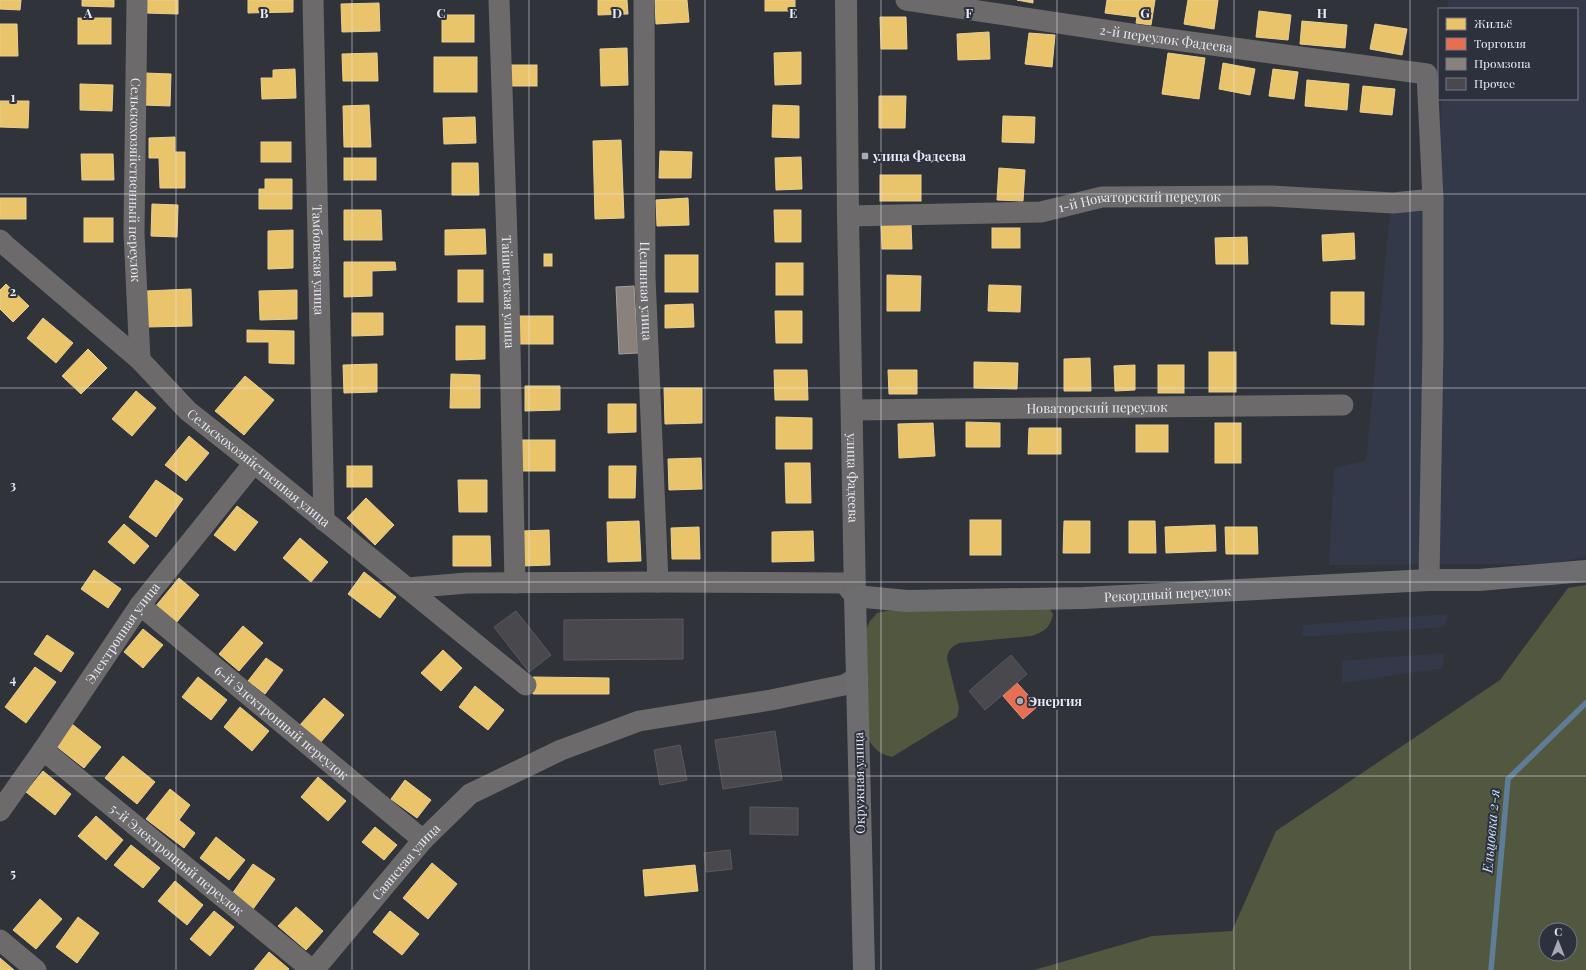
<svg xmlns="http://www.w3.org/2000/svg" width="1586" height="970" viewBox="0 0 1586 970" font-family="'Playfair Display',serif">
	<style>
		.built { fill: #34394a }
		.green { fill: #52573f; fill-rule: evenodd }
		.homes { fill: #e9c46a; stroke: #e8cf93 }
		.shops { fill: #e76f51; stroke: #e79481 }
		.industry { fill: #8a817c; stroke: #a6a09f }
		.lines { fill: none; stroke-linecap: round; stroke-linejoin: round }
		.stream { stroke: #5e7e97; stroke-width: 5.5 }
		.building { fill: #48484d; stroke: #5a595e }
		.minor { stroke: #6c6a6b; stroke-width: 21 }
		.tertiary { stroke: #6c6a6b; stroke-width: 22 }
		.secondary { stroke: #6d6c6e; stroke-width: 22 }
		.grid { fill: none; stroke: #e7eaf2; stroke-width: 1; stroke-opacity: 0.55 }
		.poi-dot { fill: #a7aab2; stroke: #2d313e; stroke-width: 1.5 }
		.labels { text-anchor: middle; stroke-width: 4; stroke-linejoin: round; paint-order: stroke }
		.street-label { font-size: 13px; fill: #e7eaf2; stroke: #2d313e }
		.poi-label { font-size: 13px; font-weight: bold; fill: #e7eaf2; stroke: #2d313e; text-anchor: start }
		.water-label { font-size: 14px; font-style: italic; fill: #cde4f5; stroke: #2d313e }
		.grid-label { font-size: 13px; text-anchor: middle; font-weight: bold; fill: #e7eaf2; stroke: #2d313e; stroke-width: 4; stroke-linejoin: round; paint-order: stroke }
	</style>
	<rect width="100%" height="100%" fill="#31333a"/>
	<!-- built -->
	<g class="built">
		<path d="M1448,0H1586V557L1548,564L1329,565L1334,468L1366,461L1390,212L1436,205L1442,99H1577V9H1448Z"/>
		<path d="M1448,614L1444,627L1302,637L1303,625Z"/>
		<path d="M1444,653L1443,668L1342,683V661Z"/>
	</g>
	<!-- green -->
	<g class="green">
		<path d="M1586,585V970H1034L1152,936L1232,931L1276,831L1500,680L1568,588ZM1546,930H1570V954H1546Z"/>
		<path d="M1047,605L1053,614C1050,628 1045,631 1032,636L959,643C952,647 948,649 947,658L959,708L957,717L892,757C879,754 874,749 867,737L866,630L870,621L877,613L886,611L922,608Z"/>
	</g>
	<!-- homes -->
	<g class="homes">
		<path d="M0,0H21L20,10L0,9Z"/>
		<path d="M82,0H114V7L82,6Z"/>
		<path d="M146,0H178V14L146,13Z"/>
		<path d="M248,0H293V12L248,13Z"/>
		<path d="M598,0H627L628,14L598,15Z"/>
		<path d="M655,0H687L689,22L656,24Z"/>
		<rect x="765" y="0" width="30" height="11"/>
		<path d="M1017,0H1033V3Z"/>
		<path d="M1107,0H1155L1151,25L1136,23L1137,17L1105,13Z"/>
		<path d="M1188,0H1218L1214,29L1184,24Z"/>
		<path d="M379,3L380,31L342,32L341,4Z"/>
		<path d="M1259,11L1291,15L1288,40L1256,37Z"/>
		<rect x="442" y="15" width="32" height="27"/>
		<path d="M880,17H906L907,49H881Z"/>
		<rect x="78" y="18" width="33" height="26"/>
		<path d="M1302,21L1347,25L1345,48L1300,44Z"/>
		<path d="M0,24H17L18,56H0Z"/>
		<path d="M1375,24L1407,29L1402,55L1370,49Z"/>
		<path d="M989,32L990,59L958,60L957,34Z"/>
		<path d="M1029,33L1055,35L1052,67L1025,64Z"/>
		<path d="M627,48L628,85L601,86L600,49Z"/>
		<path d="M801,52V84L775,85L774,53Z"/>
		<path d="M377,53L378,81H343L342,54Z"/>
		<path d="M1168,53L1205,58L1199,99L1162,94Z"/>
		<rect x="434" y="57" width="43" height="35"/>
		<path d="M1223,63L1255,69L1250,95L1219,89Z"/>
		<rect x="511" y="65" width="26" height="21"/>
		<path d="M295,69L296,98L262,99L261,78H273V70Z"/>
		<path d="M1273,69L1298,72L1294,99L1269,96Z"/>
		<path d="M145,73L171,74L170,106L144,105Z"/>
		<path d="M1307,80L1349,84L1347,110L1305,106Z"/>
		<path d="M80,84L113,85L112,111L80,110Z"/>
		<path d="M1363,86L1395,89L1392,115L1360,112Z"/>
		<path d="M879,96H906L905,128H879Z"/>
		<path d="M0,101H29L28,128L0,127Z"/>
		<path d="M369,105L371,147H344L343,106Z"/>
		<path d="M773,105L799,106V138L772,137Z"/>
		<path d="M1003,116L1035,117L1034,143L1002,142Z"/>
		<path d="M475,117L476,143L444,144L443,118Z"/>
		<path d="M175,137V152H185V188H160L159,158H149V138Z"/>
		<path d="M621,140L624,218L595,219L593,141Z"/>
		<rect x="261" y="142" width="30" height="20"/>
		<path d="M660,151L692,152L691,178H659Z"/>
		<path d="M81,154H113L114,180H82Z"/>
		<path d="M801,157L802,189L776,190L775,158Z"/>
		<rect x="344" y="158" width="32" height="22"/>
		<path d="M452,163H478L479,195H452Z"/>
		<path d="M999,168L1025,170L1023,201L997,200Z"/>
		<rect x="880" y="175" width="41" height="26"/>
		<path d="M265,179H292V209H259V189H265Z"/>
		<rect x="0" y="198" width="26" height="21"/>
		<path d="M688,198L689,225L657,226L656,200Z"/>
		<path d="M152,204L178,205L177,237L151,236Z"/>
		<path d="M344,210H381L382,240H344Z"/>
		<path d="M774,210H801V242H775Z"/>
		<rect x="84" y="218" width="29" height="24"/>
		<path d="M911,224L912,249H882L881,225Z"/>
		<rect x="992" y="228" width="28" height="20"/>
		<path d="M485,229L486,254L445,255V230Z"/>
		<path d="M293,230V268L268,269V231Z"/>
		<path d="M1354,233L1355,259L1323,261L1322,235Z"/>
		<path d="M1247,237L1248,264H1216L1215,238Z"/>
		<rect x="544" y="254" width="8" height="12"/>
		<rect x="665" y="255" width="33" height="37"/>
		<path d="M344,262H395L396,270L372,271V296L344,297Z"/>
		<rect x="776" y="263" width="27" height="32"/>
		<rect x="458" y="270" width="25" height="32"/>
		<path d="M887,275L921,276L920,311H887Z"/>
		<path d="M6,284L29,306L13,322L0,309V290Z"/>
		<path d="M989,285L1021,286L1020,312L988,311Z"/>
		<path d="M191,289L192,326L147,327L146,291Z"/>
		<path d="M297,290V319L260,320L259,291Z"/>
		<path d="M1331,292H1364V325L1331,324Z"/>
		<path d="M693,304L694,327L665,328V305Z"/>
		<path d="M775,311H802V343H776Z"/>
		<path d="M352,313H383V335L352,336Z"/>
		<rect x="517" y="316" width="36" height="28"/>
		<path d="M43,318L73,343L56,363L27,338Z"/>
		<path d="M456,326H485V359L456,360Z"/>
		<path d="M247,330L294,331V364L269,363V342H247Z"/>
		<path d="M88,349L107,368L81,394L62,376Z"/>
		<rect x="1209" y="352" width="27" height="40"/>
		<path d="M1090,358L1091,391H1064V359Z"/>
		<path d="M974,362L1018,363L1017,389L974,388Z"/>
		<path d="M377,364V392L344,393L343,365Z"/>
		<path d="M1135,365V390L1115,391L1114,366Z"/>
		<rect x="1158" y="365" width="26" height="28"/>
		<path d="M774,370H807L808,400H775Z"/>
		<path d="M888,370H917V394H889Z"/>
		<path d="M451,374L480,375V408H450Z"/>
		<path d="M245,376L274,400L244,435L215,411Z"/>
		<path d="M525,386H560V410L525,411Z"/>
		<path d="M664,388H702V423L665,424Z"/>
		<path d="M136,391L156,408L132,436L112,419Z"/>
		<path d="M608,404H636V432L608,433Z"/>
		<path d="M776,417L812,418V449H776Z"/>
		<path d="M966,422L1000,423V447H966Z"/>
		<path d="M933,423L935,456L899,458L898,424Z"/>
		<rect x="1215" y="423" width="26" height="40"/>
		<rect x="1136" y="425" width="32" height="27"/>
		<path d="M1029,428H1061V454H1028Z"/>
		<path d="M189,436L209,453L186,481L165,465Z"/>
		<rect x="520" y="440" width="35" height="31"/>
		<path d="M701,458L702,489L669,490L668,459Z"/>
		<path d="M785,463H810L811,503H786Z"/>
		<rect x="347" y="466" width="25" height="21"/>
		<path d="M609,466H636L635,498H609Z"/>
		<path d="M156,480L183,499L156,537L129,517Z"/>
		<path d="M458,480H487V512H459Z"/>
		<path d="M366,498L394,525L375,545L347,518Z"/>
		<path d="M237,506L258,522L235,551L214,535Z"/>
		<rect x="970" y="520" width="31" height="35"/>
		<path d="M639,521L641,561L608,562L607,522Z"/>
		<path d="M1064,521H1090V553H1063Z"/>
		<path d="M1129,521H1155L1156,553H1129Z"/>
		<path d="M124,524L149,546L134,564L108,542Z"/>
		<path d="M1215,525L1216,551L1166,553L1165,527Z"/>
		<path d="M699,527L700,559H672L671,528Z"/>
		<path d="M1225,527H1257L1258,554H1226Z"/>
		<path d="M549,530L550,565L523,566L522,531Z"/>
		<path d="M813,531L814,561L772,562V532Z"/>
		<path d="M453,536H490L491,566H453Z"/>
		<path d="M300,538L328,562L311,582L283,558Z"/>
		<path d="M94,570L121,589L108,608L81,589Z"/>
		<path d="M364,572L396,597L380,618L348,594Z"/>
		<path d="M179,578L199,595L176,623L155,607Z"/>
		<path d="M243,626L263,643L239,671L219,654Z"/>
		<path d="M143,629L163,645L143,668L124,652Z"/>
		<path d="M47,635L74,653L61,672L34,654Z"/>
		<path d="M443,650L462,668L441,691L421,673Z"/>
		<path d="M266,658L283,670L265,694L248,681Z"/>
		<path d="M35,667L56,682L26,723L5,707Z"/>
		<path d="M198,677L227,700L211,720L182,697Z"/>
		<path d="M533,677L609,678V694H533Z"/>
		<path d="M475,686L504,710L488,730L459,707Z"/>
		<path d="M324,698L344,715L320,743L300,725Z"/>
		<path d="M240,707L269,731L252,751L224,727Z"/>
		<path d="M72,724L101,747L84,768L55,745Z"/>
		<path d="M123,756L155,782L137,804L105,778Z"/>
		<path d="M43,771L71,794L55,815L26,792Z"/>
		<path d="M318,777L346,801L328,821L301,797Z"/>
		<path d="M405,780L431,800L417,818L391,799Z"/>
		<path d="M170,789L190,805L179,820L195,833L184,848L146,819Z"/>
		<path d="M96,816L123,840L106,860L78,836Z"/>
		<path d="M375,827L397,845L384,860L362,842Z"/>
		<path d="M216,837L245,860L229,880L200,858Z"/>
		<path d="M131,845L160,868L143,888L114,865Z"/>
		<path d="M432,863L457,884L428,919L403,898Z"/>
		<path d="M253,864L275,879L253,909L232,894Z"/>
		<path d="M695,865L698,891L645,896L643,870Z"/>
		<path d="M175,881L203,905L187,925L158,901Z"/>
		<path d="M40,899L62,919L36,949L13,930Z"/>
		<path d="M296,907L323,931L306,950L278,926Z"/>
		<path d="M214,911L234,927L210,956L190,939Z"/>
		<path d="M390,911L419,934L402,955L373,932Z"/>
		<path d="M78,917L99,933L77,963L56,947Z"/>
		<path d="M269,952L289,969L288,970H254Z"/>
		<path d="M0,958L14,970H0Z"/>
	</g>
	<!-- shops -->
	<path class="shops" d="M1017,683L1038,706L1023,719L1003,696Z"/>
	<!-- industry -->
	<path class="industry" d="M634,286L638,353L619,354L616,287Z"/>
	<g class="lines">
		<!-- stream -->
		<path class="stream" d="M1491,970L1508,779L1586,703"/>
	</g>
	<!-- building -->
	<g class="building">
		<path d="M516,611L551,655L529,672L494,627Z"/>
		<path d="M683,619V659L564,660V620Z"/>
		<path d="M1011,655L1027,674L985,710L969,691Z"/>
		<path d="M775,731L782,780L723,789L715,740Z"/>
		<path d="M680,745L687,780L660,785L654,750Z"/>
		<path d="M750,807L798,808V835L750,834Z"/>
		<path d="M730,850L732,869L706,872L704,853Z"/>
	</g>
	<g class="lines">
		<!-- minor -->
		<g class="minor">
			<path id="s1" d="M137,0L134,233L140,360"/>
			<path id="s2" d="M313,0L324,521"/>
			<path id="s3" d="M499,0L509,300L515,583"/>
			<path id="s4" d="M644,0L645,277L658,582"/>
			<path id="s5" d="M906,0L1131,34L1427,74L1433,199V345L1429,580"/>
			<path id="s6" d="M848,216L1041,212L1102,197L1271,196L1393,203L1433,199"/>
			<path id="s7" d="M0,240L5,245L140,360L188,411L254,463L526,685"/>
			<path id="s8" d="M852,410L1343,405"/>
			<path d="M407,588L467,583L658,582L844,583L855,596"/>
			<path id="s9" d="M140,605L423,840"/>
			<path id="s10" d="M43,750L312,970"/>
			<path id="s11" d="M0,811L43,750L140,605L254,463"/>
			<path d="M0,940L36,970"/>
			<path id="s12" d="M314,970L423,840L470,794L561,750L639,721L771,700L844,685L858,677"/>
		</g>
		<!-- tertiary -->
		<path class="tertiary" id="s13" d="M846,0L848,216L855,596"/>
		<!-- secondary -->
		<path class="secondary" id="s14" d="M864,970L855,596L907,601L1084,598L1429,580H1479L1586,571"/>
	</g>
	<!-- grid -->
	<path class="grid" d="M176,0V970M352,0V970M529,0V970M705,0V970M881,0V970M1057,0V970M1234,0V970M1410,0V970M0,194H1586M0,388H1586M0,582H1586M0,776H1586"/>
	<!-- markers -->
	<g class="poi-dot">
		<rect x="861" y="152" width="8" height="8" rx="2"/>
		<circle cx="1020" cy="701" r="4"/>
	</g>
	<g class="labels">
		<!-- street labels -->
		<g class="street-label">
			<text dy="5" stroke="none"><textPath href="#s5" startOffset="263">2-й переулок Фадеева</textPath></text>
			<text dy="5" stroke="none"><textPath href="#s1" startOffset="180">Сельскохозяйственный переулок</textPath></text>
			<text dy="5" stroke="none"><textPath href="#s6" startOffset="293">1-й Новаторский переулок</textPath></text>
			<text dy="5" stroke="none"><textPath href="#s2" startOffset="260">Тамбовская улица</textPath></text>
			<text dy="5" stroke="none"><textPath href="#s4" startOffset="291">Целинная улица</textPath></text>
			<text dy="5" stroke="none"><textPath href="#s3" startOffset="292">Тайшетская улица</textPath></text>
			<text dy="5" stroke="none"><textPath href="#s8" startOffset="245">Новаторский переулок</textPath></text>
			<text dy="5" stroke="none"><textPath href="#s7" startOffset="345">Сельскохозяйственная улица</textPath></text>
			<text dy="5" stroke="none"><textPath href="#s13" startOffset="478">улица Фадеева</textPath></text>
			<text dy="5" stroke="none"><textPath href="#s14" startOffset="687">Рекордный переулок</textPath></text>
			<text dy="5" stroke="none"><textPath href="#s11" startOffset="216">Электронная улица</textPath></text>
			<text dy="5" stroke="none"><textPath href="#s9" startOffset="184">6-й Электронный переулок</textPath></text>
			<text transform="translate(859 783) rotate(-91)" y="5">Окружная улица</text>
			<text dy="5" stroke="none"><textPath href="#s10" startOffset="173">5-й Электронный переулок</textPath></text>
			<text dy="5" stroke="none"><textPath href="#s12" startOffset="142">Саянская улица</textPath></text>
		</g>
		<!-- poi labels -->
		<g class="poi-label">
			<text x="873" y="161">улица Фадеева</text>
			<text x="1028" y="706">Энергия</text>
		</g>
		<!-- water labels -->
		<g class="water-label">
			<text transform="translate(1491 831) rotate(-85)" y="5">Ельцовка 2-я</text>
		</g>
	</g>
	<g class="grid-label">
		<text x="88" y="18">A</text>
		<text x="264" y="18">B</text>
		<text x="441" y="18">C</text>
		<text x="617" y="18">D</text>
		<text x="793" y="18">E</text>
		<text x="969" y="18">F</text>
		<text x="1145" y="18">G</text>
		<text x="1322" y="18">H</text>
		<text x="13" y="102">1</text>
		<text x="13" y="296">2</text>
		<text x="13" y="490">3</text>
		<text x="13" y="684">4</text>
		<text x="13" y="878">5</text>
	</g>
	<!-- legend -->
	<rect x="1438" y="8" width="140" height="92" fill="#2d313e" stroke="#777b86"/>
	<rect x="1446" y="18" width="20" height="12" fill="#e9c46a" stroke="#777b86"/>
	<text x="1474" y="28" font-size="12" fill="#e7eaf2">Жильё</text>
	<rect x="1446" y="38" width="20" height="12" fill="#e76f51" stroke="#777b86"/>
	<text x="1474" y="48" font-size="12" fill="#e7eaf2">Торговля</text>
	<rect x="1446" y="58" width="20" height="12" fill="#8a817c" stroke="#777b86"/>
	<text x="1474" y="68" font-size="12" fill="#e7eaf2">Промзона</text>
	<rect x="1446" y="78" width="20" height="12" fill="#48484d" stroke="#777b86"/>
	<text x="1474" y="88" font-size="12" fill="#e7eaf2">Прочее</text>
	<!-- north arrow -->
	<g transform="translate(1558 942)"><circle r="19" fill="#2d313e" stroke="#777b86"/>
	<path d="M0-3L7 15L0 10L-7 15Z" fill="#a7aab2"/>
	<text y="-6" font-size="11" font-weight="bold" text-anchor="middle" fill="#e7eaf2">С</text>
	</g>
</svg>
